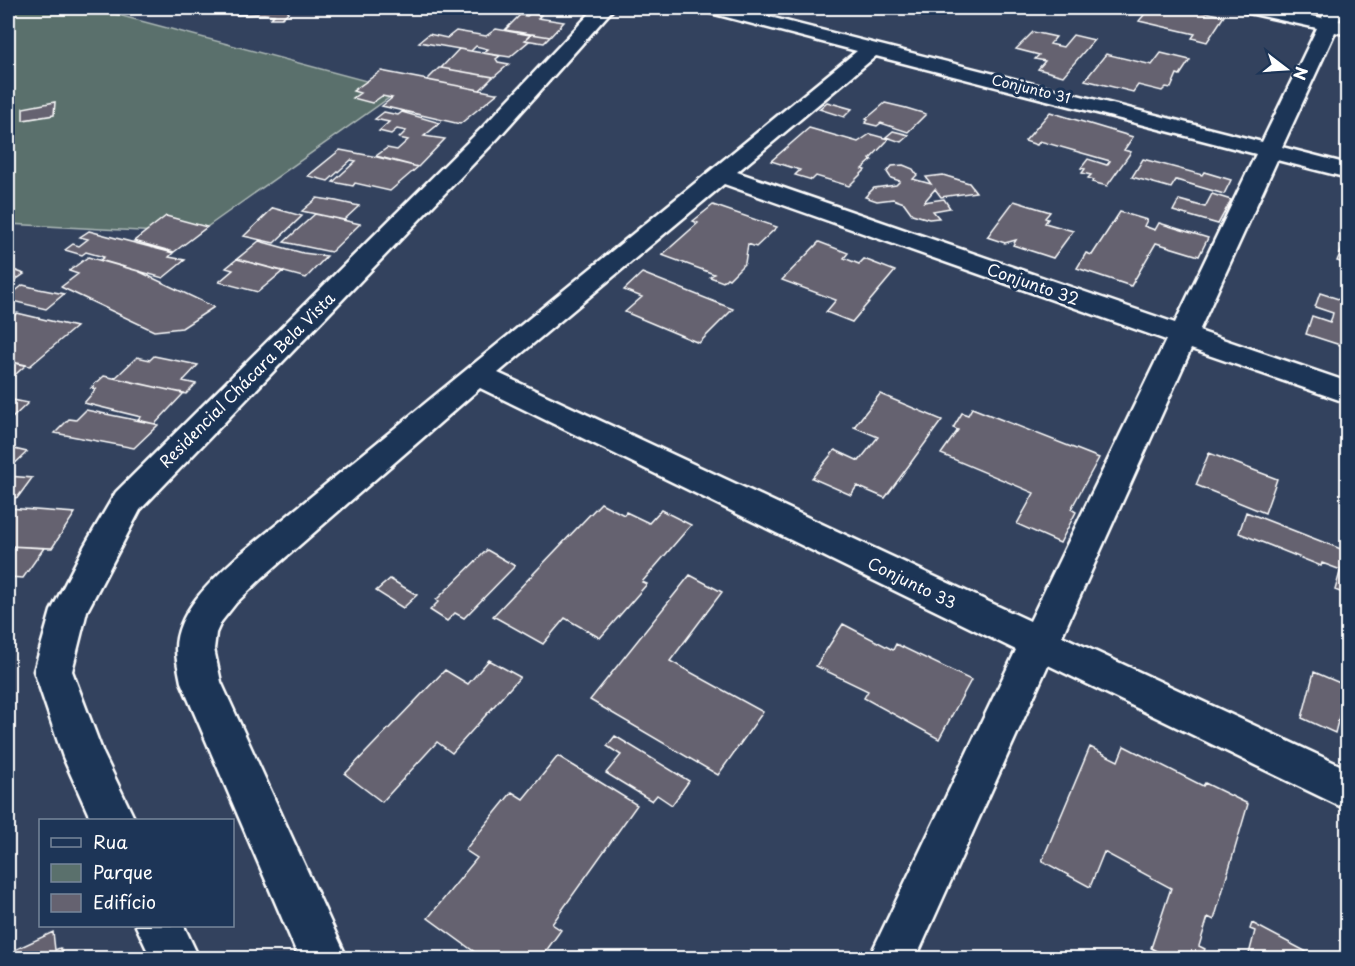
<svg xmlns="http://www.w3.org/2000/svg" width="1355" height="966" font-family="'Playpen Sans',sans-serif">
	<style>
		.green { fill: #5a706c; stroke: #acb8b6; stroke-width: 1.5 }
		.building { fill: #656270; stroke: #fff; stroke-width: 1.5 }
		.lines { fill: none; stroke-linecap: round; stroke-linejoin: round }
		.street-casing { stroke: #fff; stroke-width: 5 }
		.street { fill: #1d3557; fill-rule: evenodd }
		.labels { text-anchor: middle; stroke-width: 6; stroke-linejoin: round; paint-order: stroke }
		.far-street-label { font-size: 14px; fill: #fff; stroke: #1d3557 }
		.street-label { font-size: 16px; fill: #fff; stroke: #1d3557 }
	</style>
	<rect width="100%" height="100%" fill="#33425e"/>
	<filter id="ink" filterUnits="userSpaceOnUse"><feTurbulence type="fractalNoise" baseFrequency=".0167" numOctaves="2"/><feDisplacementMap in="SourceGraphic" scale="12" xChannelSelector="R" yChannelSelector="G"/><feConvolveMatrix kernelMatrix="1 2 1 2 8 2 1 2 1" color-interpolation-filters="sRGB"/></filter>
	<g filter="url(#ink)">
		<path class="green" d="M8,8h84l308,82 -203,144 -189,-10z"/>
		<path class="building" d="M235,8h58l-11,10h-11l3,-3 -10,-1 -28,1 1,-2 -7,-1z
			M896,8h40l-6,5 -5,-1 -5,4 -26,-7z
			M1156,8h37l-1,2 32,6 -17,26 -15,-4 3,-4 -56,-13 9,-11 5,1z
			M530,14l11,1 -3,3 26,4 -14,15 -45,-7 15,-15 7,1z
			M496,29l34,6 -5,5 4,1 -19,16 -27,-4 5,-4 -12,-3 -5,5 -52,-9 10,-8 18,4 9,-7 30,5z
			M1033,32l23,5 -6,7 13,3 10,-12 21,5 -31,36 -25,-7 7,-8 -10,-2 4,-4 -23,-6z
			M532,34l18,3 -6,6 -19,-3z
			M459,49l41,7 -4,3 2,3 11,2 -15,13 -53,-9z
			M1161,53l29,7 -10,15 -3,-1 -6,14 -5,-1 -4,4 -24,-6 -5,7 -48,-12 21,-26 46,11z
			M439,68h2l52,9 -13,13 -53,-10z
			M381,71l114,22h3l-38,31 -78,-18 10,-8 -10,-2 -10,7 -19,-5 7,-5 -7,-2z
			M55,102l-1,13 -31,5v-12z
			M827,102l25,7 -8,8 -25,-8z
			M885,103l21,5 20,6 -18,18 -27,-9 -4,3 -12,-3 3,-3 -2,-1z
			M384,112l14,3 4,-3 38,11 -16,13 21,3 -27,28 -42,-11 11,-8 10,2 11,-10 -9,-2 7,-7 -9,-2 -6,5 -12,-3 10,-9 -14,-3z
			M1050,112l83,25 -9,13 7,2 -24,34 -15,-4 2,-2 -6,-2 3,-3 -9,-2 3,-4 -4,-1 7,-9 19,6 3,-4 -70,-20 -3,4 -12,-4z
			M809,128l49,14 12,-8 18,5 -1,2 -17,18 2,1 -10,9 3,1 -16,16 -33,-10 -4,4 -17,-5 5,-5 -29,-9z
			M893,131l16,4 -8,7 -15,-5z
			M340,150l37,7 41,10 -28,24 -35,-8 -2,3 -20,-4 23,-21 -5,-1 -23,21 -20,-5z
			M1143,159l59,16 2,-3 27,8 -7,14 -48,-14 -5,8 -39,-11z
			M903,165l10,4 4,6 -4,4 18,5 -5,-7 17,-2 26,8 7,9 -35,5 -6,-8 -11,13 20,-3 6,9 -17,3 6,7 -10,1 -17,-5 -8,-11 -11,-4 -16,2 -12,-4 9,-9 22,-3 4,-4 -9,-3 -4,-6 5,-6z
			M1212,194l19,6 -13,24 -45,-13 6,-11 26,7z
			M317,198l19,3 23,5 -15,14 -42,-9z
			M1014,201l36,11 -5,6 3,1 -3,4 28,8 -20,27 -40,-13 3,-5 -11,3 -18,-6z
			M713,205l64,22 -21,20 -8,-3 -3,19 -16,16 -2,-1 -4,4 -13,-5 4,-3 -52,-19 36,-32 -5,-2z
			M273,208l29,8 -28,27 -30,-7z
			M1120,212l27,8 -3,6 11,4 4,-7 49,15 -9,18 -43,-13 -25,43 -54,-18 9,-15 6,2z
			M315,214l23,5 22,5 -29,28 -47,-10z
			M166,216l41,11 -33,25 -40,-11z
			M89,231l84,22 -4,4 16,3 -22,18 -63,-18 4,-3 -18,-5 -4,3 -17,-5 8,-6 6,2 9,-7 -8,-2z
			M259,241l44,12 24,3 -21,22 -69,-19z
			M819,242l29,11 -4,5 15,6 5,-5 31,12 -43,51 -26,-10 10,-12 -54,-20z
			M1343,247l5,1v16l-11,-3z
			M88,257l50,14 76,36 -32,21 -28,3 -93,-44 17,-13 -9,-3z
			M237,259l46,12 -25,21 -39,-10 14,-12 -7,-2z
			M8,268l14,5 2,1 -16,11z
			M642,273l91,36 -34,34 -74,-31 17,-15 -18,-7z
			M23,285l16,4 25,5 -18,15 -38,-9v-3z
			M1320,293l28,9v36l-6,-2 -2,9 -34,-11 6,-18 18,6 2,-5 1,-4 -18,-6z
			M17,313l59,14 -46,39 -11,-2 -11,-3v-40z
			M154,356l44,9 -15,16 13,3 -10,10 -71,-16 22,-21 13,3z
			M8,361l18,4 -18,16z
			M104,376l69,15 11,2 -29,31 -17,-4 3,-3 -57,-14 12,-14 -5,-1z
			M880,394l62,26 -57,78 -28,-12 -6,9 -39,-17 23,-28 24,11 19,-24 -24,-10z
			M8,399l20,4 -20,19z
			M972,408l127,50 -28,51 5,3 -16,31 -43,-19 17,-31 -93,-39 17,-24 -5,-2 9,-15 6,2z
			M86,410l69,14 3,1 -24,23 -79,-15 14,-14 7,1z
			M8,445l4,1 -2,2 17,4 -19,18z
			M1209,453l68,26 -12,34 -69,-28z
			M8,476l24,2 -14,19 -10,3z
			M601,503l23,12 2,-3 23,11 12,-13 30,15 -49,57 5,2 -47,54 -35,-20 -22,26 -50,-28z
			M8,508l67,5 -23,35 -44,-2z
			M1246,512l100,39 -5,19 -19,-7 -1,3 -82,-33z
			M8,546l36,2 -21,30 -15,-1z
			M487,550l28,16 -51,52 -9,-5 -8,8 -17,-11 8,-8 -2,-2z
			M1346,551l2,1v43l-13,-5z
			M690,575l32,17 -52,69 93,51 -45,63 -128,-75z
			M390,579l27,16 -14,13 -27,-17z
			M843,624l50,26 3,-6 75,36 -32,59 -75,-41 4,-7 -52,-25z
			M489,660l31,17 -68,76 -15,-11 -55,60 -37,-28 100,-104 23,14z
			M1314,672l33,14 -12,47 -33,-15z
			M615,736l74,45 -17,24 -15,-10 -5,6 -46,-28 15,-18 -14,-9z
			M1124,746l79,40 2,-3 43,21 -34,116 -6,-3 -9,29 6,3 -3,9h-33l-18,-10 20,-60 -67,-36 -14,35 -48,-26 48,-114 28,14z
			M558,756l79,49 -85,119 9,6 -20,28h-58l-55,-40 49,-60 -12,-8 47,-58 11,7z
			M1252,923l66,35h-70l7,-27 -5,-2z
			M53,932l2,18 5,-2 7,10h-59v-5z"/>
		<g class="lines">
			<g class="street-casing">
				<path id="street" d="M595,8h19l-116,130 -358,372 -53,101 -15,60 31,82 32,67h-44l-28,-63 -29,-86 17,-60 34,-66 31,-53 366,-364z
					M705,8h29l528,134 55,-114 -73,-16 -2,-4h33l47,10 5,-10h18l-6,13 9,2v12l-13,-3 -53,115 66,17v14l-71,-18 -78,171 149,51v21l-157,-54 -129,287 286,133v41l-300,-145 -132,293h-47l147,-308 -536,-262 -217,189 -27,26 -15,19 -5,11 -2,16 7,33 126,276h-48l-118,-276c-2,-11 -5,-22 -5,-33 0,-37 36,-69 61,-92l620,-506 -150,-39zM876,56l380,98 -81,169 -438,-151zM724,184l442,156 -136,281 -532,-248z
					M136,926h48l15,32h-48z"/>
			</g>
			<use href="#street" class="street"/>
		</g>
	</g>
	<g class="labels">
		<g class="far-street-label">
			<text transform="translate(1031 89) rotate(14)" y="5">Conjunto 31</text>
		</g>
		<g class="street-label">
			<text transform="translate(1033 284) rotate(19)" y="6">Conjunto 32</text>
			<text transform="translate(247 380) rotate(-45)" y="6">Residencial Chácara Bela Vista</text>
			<text transform="translate(912 583) rotate(26)" y="6">Conjunto 33</text>
		</g>
	</g>
	<rect width="1355" height="966" fill="none" stroke="#1d3557" stroke-width="30"/>
	<rect x="15" y="15" width="1325" height="936" fill="none" stroke="#fff" stroke-width="2" filter="url(#ink)"/>
	<rect x="39" y="819" width="195" height="108" fill="#1d3557" stroke="#77869a" stroke-width="1.5"/>
	<rect x="51" y="838" width="30" height="9" fill="#1d3557" stroke="#77869a" stroke-width="1.5"/>
	<text x="93" y="849" font-size="18" fill="#ffffff">Rua</text>
	<rect x="51" y="864" width="30" height="18" fill="#5a706c" stroke="#77869a" stroke-width="1.5"/>
	<text x="93" y="879" font-size="18" fill="#ffffff">Parque</text>
	<rect x="51" y="894" width="30" height="18" fill="#656270" stroke="#77869a" stroke-width="1.5"/>
	<text x="93" y="909" font-size="18" fill="#ffffff">Edifício</text>
	<g transform="translate(1286 69) rotate(107)" stroke="#1d3557" stroke-width="4.5" paint-order="stroke">
	<path d="M0-4.5L10 22L0 15L-10 22Z" fill="#ffffff"/>
	<text y="-9" font-size="16" font-weight="bold" text-anchor="middle" fill="#ffffff">N</text>
	</g>
</svg>
